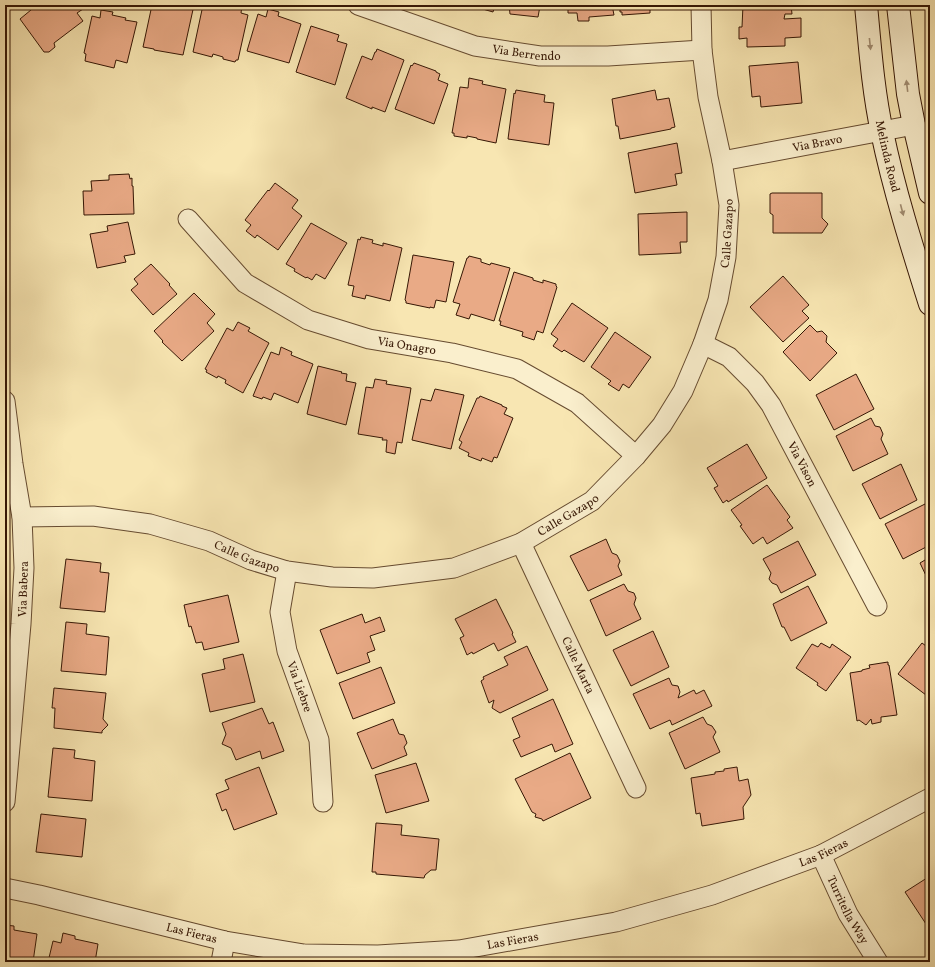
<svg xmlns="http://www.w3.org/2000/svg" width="935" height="967" font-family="Vollkorn,serif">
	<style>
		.building { fill: #e9aa86; stroke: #361705 }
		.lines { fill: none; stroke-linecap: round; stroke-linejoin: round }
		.street-casing { stroke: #664b30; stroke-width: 21 }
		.secondary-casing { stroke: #361705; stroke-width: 24 }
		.street { stroke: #faefcd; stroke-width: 19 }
		.secondary { stroke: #faefcd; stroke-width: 22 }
		.oneway { fill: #a28e73 }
		.labels { text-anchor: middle; stroke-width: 4; stroke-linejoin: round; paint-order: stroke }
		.street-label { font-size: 12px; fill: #361705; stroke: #faefcd }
	</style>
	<rect width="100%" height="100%" fill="#f8e6b2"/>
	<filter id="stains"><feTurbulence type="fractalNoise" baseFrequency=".005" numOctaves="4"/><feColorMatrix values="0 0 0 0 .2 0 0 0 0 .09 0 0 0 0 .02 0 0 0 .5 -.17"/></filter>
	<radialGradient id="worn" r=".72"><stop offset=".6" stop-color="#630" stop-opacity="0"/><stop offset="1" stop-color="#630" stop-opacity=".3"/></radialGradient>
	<path class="building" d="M37,5h43l3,4 -6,4 6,8 -29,22 1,4 -6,5h-5l-24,-33z
		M152,5h42l-11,50 -29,-5v-1l-11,-2z
		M203,5h39l-1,8 7,2 -10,45h-2l-1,2 -12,-3v-2l-10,-3 -1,3 -19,-5z
		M455,5h40l-2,7 -24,-7 -1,4z
		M509,5h42l-1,2 -10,-1 -2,11 -28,-3z
		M568,5h44l2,10 -25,2v4h-11l-1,-8h-9z
		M620,5h41l-11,1v7l-28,2v-3h-2z
		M743,5h48l1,9h-7l-1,5 17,-1v19l-16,1v8l-38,1v-9l-8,1v-12h3z
		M268,9l11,3 -1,4 23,8 -12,39 -42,-12 11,-37 8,3z
		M101,10l12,2 -1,3 14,3 -1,2 12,2 -10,41 -11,-3 -2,8 -29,-7 1,-7 -2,-1 8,-37 8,2z
		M311,26l28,9 -2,6 10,3 -12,41 -39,-13z
		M377,49l27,11 -19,52 -13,-5v2l-26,-11 16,-42 10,4 3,-8h1z
		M798,62l4,41 -41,4 -1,-11 -8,1 -3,-31z
		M414,63l22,8v1l4,2 -2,6 10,4 -14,40 -39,-15 16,-44 1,1z
		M469,78l14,3 -1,3 24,5 -10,54 -19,-4v-1l-10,-2v2l-13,-2v-3h-2l8,-46 8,1z
		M516,90l29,5 -1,7 10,1 -5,42 -41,-6 6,-46 1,1z
		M655,90l2,10 12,-2 6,29 -4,1v1l-51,10 -2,-13h-2l-4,-27z
		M677,143l5,30 -7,1 2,11 -42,8 -7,-40z
		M129,174l1,5 2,-1v8h1l1,28 -50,1 -1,-24h9l-1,-10 18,-1v-5z
		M275,183l23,17 -6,8 10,8 -24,34 -21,-15 -2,3 -9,-7 5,-6 -6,-5 23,-30 1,1z
		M772,193h50v25l6,6 -6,9h-49v-18l-3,-2v-19z
		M687,212v30h-7l1,11 -42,2 -1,-41z
		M128,222l7,32 -11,2 2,6 -29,6 -7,-34 18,-3 -1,-5z
		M311,223l36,20 -22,36 -9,-5 -4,6 -5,-3 -1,1 -12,-7 1,-2 -9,-5z
		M361,237l12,3 -1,3 11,3v-3l19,5 -12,53 -24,-6 -1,4 -13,-3 2,-10 -6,-1 10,-46 2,1z
		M413,255l41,7 -8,40 -10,-2 -2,8 -4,-1v1l-24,-5v-2l-1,-1z
		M469,256l12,3v3l9,3 1,-2 19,5 -16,53 -23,-7 -2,5 -13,-4 4,-11 -7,-2 14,-44h1z
		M151,264l19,20 -1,1 8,9 -24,21 -22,-25 7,-6 -4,-5z
		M514,272l19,6v2l10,3v-3l13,4v2l1,1 -14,46 -6,-2 -3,9 -12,-4 1,-4 -23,-7 1,-4h-2z
		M783,276l26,29 -7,6 7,7 -26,24 -33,-35z
		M194,293l21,21 -8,9 7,8 -32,30 -20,-19 1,-1 -9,-10z
		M572,303l36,25 -24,34 -20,-12 -2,2 -9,-6 5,-7 -7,-5z
		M238,322l12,6 -2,3 21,12 -26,50 -18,-10 1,-3 -8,-4 -1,2 -11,-6 1,-2 -2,-1 22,-41 6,3z
		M810,325l7,7 5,-1 5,5 -1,6 11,11 -27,28 -27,-29z
		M615,332l36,25 -22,31 -6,-4 -4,7 -11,-7 3,-3 -20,-14z
		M281,347l11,5 -1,3 22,9 -15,39 -24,-10 -3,7 -8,-3 -1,2 -9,-3 18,-44 8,3z
		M318,366l24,6 -1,1 6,1 -1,7 10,2 -10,42 -39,-11z
		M856,374l18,35 -40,21 -18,-35z
		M375,379l12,2 -1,3 25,4 -9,55 -5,-1 -2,12 -9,-2 1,-12h-5l1,-2 -25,-4 8,-47 7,1z
		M435,389l29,6 -13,54 -39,-9 9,-41 10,2z
		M480,396l22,9v1l5,2 -3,6 9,4 -16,40 -3,-1 -2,5 -10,-4 -1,3 -13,-5 1,-3 -10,-5 3,-6 -3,-2 18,-42h2z
		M871,418l4,8 5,1 3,7 -2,5 7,15 -35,17 -17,-35z
		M747,444l20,34 -39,24 -1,-2 -4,3 -9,-15 4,-2 -11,-18z
		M901,464l16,36 -37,19 -18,-35z
		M767,485l23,32 -3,3 6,8 -26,16 -4,-7 -10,7 -13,-18 2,-1 -11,-15z
		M925,504l5,9v32l-27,14 -18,-35z
		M606,539l6,14 5,2 3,6 -2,5 4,9 -34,16 -18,-35z
		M798,541l18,34 -35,18 -4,-8 -5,-2 -3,-4 2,-6 -8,-14z
		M930,557v27l-10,-21z
		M66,559l35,4 -1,9 9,1 -4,39 -45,-4z
		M624,584l4,7 6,2 2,5 -2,6 7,15 -35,17 -16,-36z
		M808,586l19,37 -36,18 -7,-14h-2l-9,-23z
		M228,595l11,47 -35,8 -2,-8 -6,1 -5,-17 -2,1 -5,-22z
		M496,599l17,34 -1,1 4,8 -18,9 -4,-8 -21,11 -1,-2 -5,3 -7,-17 4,-2 -9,-17z
		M362,614l3,9 15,-6 5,14 -15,5 5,14 -8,3 3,9 -33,12 -17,-44z
		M66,622l21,2 -1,10 23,3 -3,38 -45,-4z
		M653,631l16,36 -38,19 -18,-36z
		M821,643l9,5 2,-4 19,13 -25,34 -9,-6 1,-2 -22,-15 16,-24 6,3z
		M922,643l8,6v49l-32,-24z
		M527,646l21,44 -48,23 -8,-5 2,-8 -5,3 -8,-22 3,-2 -1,-2 25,-12 -4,-8z
		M243,654l12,48 -45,10 -8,-38 23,-5 -2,-10z
		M888,662v3h1l8,50 -16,2v5l-9,2 -1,-5 -5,6 -7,-5 -2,1 -7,-48 12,-2v-1l8,-2 -1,-3z
		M381,667l14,36 -42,16 -14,-36z
		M669,678l3,7 6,1 2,6 -2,6 16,-8 2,4 8,-4 8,16 -40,19 -2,-5 -20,9 -17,-35z
		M54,688l52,5 -3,26 5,6 -6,6v2l-48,-5 1,-20h-3z
		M553,699l20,45 -18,8 -3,-8 -31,13 -8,-17 7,-3 -8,-19z
		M262,708l7,16 4,-2 11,29 -22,8 -2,-8 -24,9 -5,-12 -9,-4 4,-10 -4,-11z
		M703,717l4,7 5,2 4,6 -3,5 7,15 -35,17 -16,-36z
		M393,719l6,15 5,1 3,8 -3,4 3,8 -35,14 -15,-36z
		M53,748l22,2 -1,8 21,3 -3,40 -44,-4z
		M570,753l21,45 -48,23 -1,-2 -7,-2 1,-3 -4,-2 -17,-33z
		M416,763l13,38 -43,12 -11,-38z
		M259,767l18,47 -43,16 -8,-21 -4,2 -6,-17 13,-5 -4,-9z
		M737,767l2,14 9,-2 3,16 -8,12 1,12 -42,7 -2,-13 -4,1 -5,-36 24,-4v-2l9,-1v-2z
		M41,814l45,5 -4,38 -46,-5z
		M376,823l26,2 -1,10 38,4 -3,31h-5l-6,5 -1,3 -48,-4v-2h-4z
		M930,876v45l-4,3 -21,-32z
		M5,925l9,1v4l23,4 -4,28h-28z
		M63,933l12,3v3l23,5 -3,18h-47l5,-21 8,2z"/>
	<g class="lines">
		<g class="street-casing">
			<g id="street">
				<path id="s1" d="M358,5l117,41 65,10h68l94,-6"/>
				<path id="s2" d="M722,161l192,-36"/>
				<path id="s3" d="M188,219l57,64 63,37 61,19 83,14 65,16 60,34 59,53"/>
				<path id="s4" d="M703,344l26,13 26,26 16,22 106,201"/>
				<path d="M5,401l8,63 9,53 2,51 -3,56 -16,178"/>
				<path id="s5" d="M22,517l71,-1 57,8 59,17 42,19 36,11 45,6 41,1 81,-10 67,-25 71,-42 44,-45 26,-31 21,-34 20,-47 15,-44 8,-43 3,-52 -7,-44 -14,-64 -6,-47 -1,-45"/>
				<path id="s6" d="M521,543l115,245"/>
				<path id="s7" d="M287,571l-7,41 7,39 32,89 4,62"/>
				<path id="s8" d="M821,855l27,59 30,48"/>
				<path id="s9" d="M5,888l34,7 186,46 79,13 74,1 81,-5 157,-28 96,-27 109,-40 109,-57"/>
				<path d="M221,962l4,-21"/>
			</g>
		</g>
		<g class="secondary-casing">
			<g id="secondary">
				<path id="s10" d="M866,5c4,42 7,85 16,127 12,58 30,115 48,172"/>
				<path d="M898,5l10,89 6,31 16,68"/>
			</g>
		</g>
		<use href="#street" class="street"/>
		<use href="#secondary" class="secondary"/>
	</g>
	<defs><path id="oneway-solid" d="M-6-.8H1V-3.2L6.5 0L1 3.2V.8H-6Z"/></defs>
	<g class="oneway">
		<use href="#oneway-solid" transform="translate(870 44) rotate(84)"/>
		<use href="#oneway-solid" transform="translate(907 86) rotate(-97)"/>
		<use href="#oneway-solid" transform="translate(902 210) rotate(75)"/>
	</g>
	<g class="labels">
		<g class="street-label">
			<text dy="4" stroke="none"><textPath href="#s1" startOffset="176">Via Berrendo</textPath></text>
			<text dy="4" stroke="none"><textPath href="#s2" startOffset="97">Via Bravo</textPath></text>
			<text dy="4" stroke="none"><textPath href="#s10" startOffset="153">Melinda Road</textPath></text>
			<text dy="4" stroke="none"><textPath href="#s5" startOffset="904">Calle Gazapo</textPath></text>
			<text dy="4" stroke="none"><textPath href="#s3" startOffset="261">Via Onagro</textPath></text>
			<text dy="4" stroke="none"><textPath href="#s4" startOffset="160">Via Vison</textPath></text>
			<text dy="4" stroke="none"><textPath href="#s5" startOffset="568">Calle Gazapo</textPath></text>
			<text dy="4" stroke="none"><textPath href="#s5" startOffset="231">Calle Gazapo</textPath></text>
			<text transform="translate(23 589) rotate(-88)" y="4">Via Babera</text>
			<text dy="4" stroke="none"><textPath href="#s6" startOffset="135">Calle Marta</textPath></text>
			<text dy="4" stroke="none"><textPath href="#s7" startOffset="119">Via Liebre</textPath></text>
			<text dy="4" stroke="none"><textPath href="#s9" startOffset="840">Las Fieras</textPath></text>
			<text dy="4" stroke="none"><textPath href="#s8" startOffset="61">Turritella Way</textPath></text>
			<text dy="4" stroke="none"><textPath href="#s9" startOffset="192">Las Fieras</textPath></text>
			<text dy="4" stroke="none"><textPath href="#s9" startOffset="516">Las Fieras</textPath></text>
		</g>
	</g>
	<rect width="935" height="967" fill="none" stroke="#f8e6b2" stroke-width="20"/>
	<rect x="6" y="6" width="923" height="955" fill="none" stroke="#361705" stroke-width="2"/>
	<rect x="10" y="10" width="915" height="947" fill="none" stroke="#361705"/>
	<rect width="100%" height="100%" filter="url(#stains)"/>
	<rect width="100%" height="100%" fill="url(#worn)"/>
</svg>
